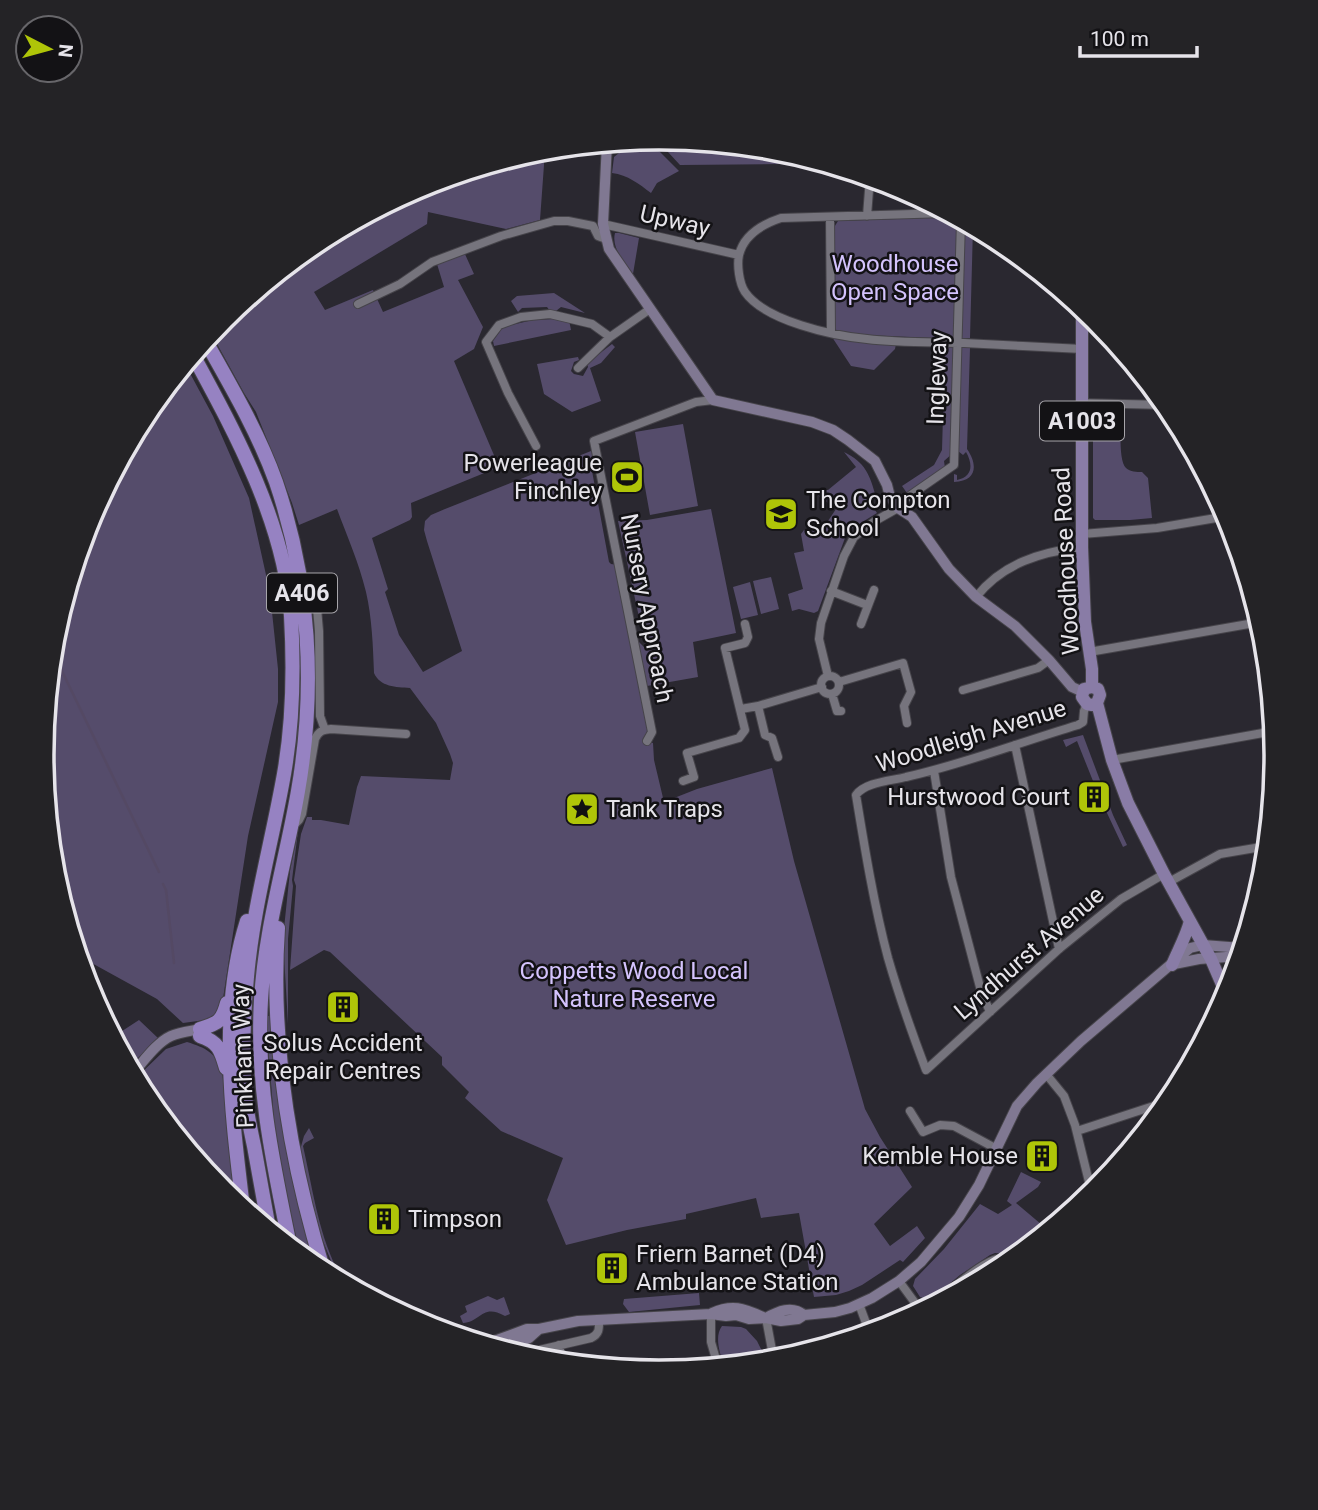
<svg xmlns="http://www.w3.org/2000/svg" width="1318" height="1510" font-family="Roboto,sans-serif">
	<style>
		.green { fill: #554c6b }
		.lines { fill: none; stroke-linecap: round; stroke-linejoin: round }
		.stream { stroke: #544964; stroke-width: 2.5 }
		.street-casing { stroke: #46444a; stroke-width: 10 }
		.secondary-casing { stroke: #46444a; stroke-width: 12 }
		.primary-casing { stroke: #46444a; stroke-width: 14 }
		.highway-casing { stroke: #46444a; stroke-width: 16 }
		.street { stroke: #76747d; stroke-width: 8 }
		.secondary { stroke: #807892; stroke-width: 10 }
		.primary { stroke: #897ca6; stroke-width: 12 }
		.highway { stroke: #9682c2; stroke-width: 14 }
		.labels { text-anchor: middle; stroke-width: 5; stroke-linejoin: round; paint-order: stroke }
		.shield { fill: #131215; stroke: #a7a5aa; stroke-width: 2 }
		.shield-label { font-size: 23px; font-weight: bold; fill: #e6e4ea }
		.street-label { font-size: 24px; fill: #e6e4ea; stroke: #131215 }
		.park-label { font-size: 24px; fill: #d4c3fd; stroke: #131215 }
		.poi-label { font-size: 24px; fill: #e6e4ea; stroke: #131215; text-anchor: start }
		.rim { fill: none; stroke: #e6e4ea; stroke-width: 3.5 }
	</style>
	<rect width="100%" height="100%" fill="#2a2830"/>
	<path class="green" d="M655,138l125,12 3,1 -2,13 -101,1z
		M649,139l2,4 28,28 -22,12 -6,10c-12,-9 -23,-18 -39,-20l2,-16 5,-4 -8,-3 1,-7z
		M543,149l1,16 -4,55 -34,9 -78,-17 -1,12 -113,68 11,18 48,-20 10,22 61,-25 -7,-23 27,-12 10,22 -16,6 25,47 -9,22 -20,12 45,106 -88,36 1,14 -2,3 -38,18 16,51 -3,3 14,43 24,37 39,-21 -35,-110 -3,-11 1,-9 6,-6 14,-6 146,-58 3,2 3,17 -5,1 17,91 2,2 7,1 32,177 3,1 1,17 10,42 33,-13 75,-21 22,93 71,248 15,28 32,50 -38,37 16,22 27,-20 8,12 -22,24 -3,-2 -38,25 -13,6 -13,4 -22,2 -15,-84 -38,5 -5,-20 -70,16v5l-59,11 -61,15 -19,-45 16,-42 -62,-27 -36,-33 4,-6 -27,-27v-8l-112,-105 -6,-2 -34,20 6,-84 -2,-6 7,-46 6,-17h5v3h9l28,5 8,-38 4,-11 89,4 3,-17 -3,-9 -14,-31 -26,-35c-14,-1 -30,-1 -36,-15 -1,-27 -2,-55 -8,-81 -7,-29 -19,-56 -29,-83l-38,16 -7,-22 -36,-91 -12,-19 -33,-60 12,-15 94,-76 106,-57z
		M954,217l3,1 -2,121 -91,-4 -27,-4 -4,-6v-96l5,-8z
		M964,222l9,5 -3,111h-8z
		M615,233h4l20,5 -6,36c-8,-11 -22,-26 -18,-41z
		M554,293l31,20 -24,-6 -5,4h-6l-3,-4 -25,1 -4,4 -7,-11 6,-5z
		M554,319l15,1 2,10 -77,16 -1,-5 10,-14 30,-7z
		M832,337l64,7 -1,5 -21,21 -23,-4z
		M612,344l3,3 -14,16 -11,5 11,33 -29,11 -28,-18 -7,-30 41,-7 1,3 -5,2 -3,9 3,3 9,2 5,-9 -1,-4z
		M945,346h10l-2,107 -9,8 1,7 -38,25 -5,-7 32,-21 8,-15z
		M960,348h10l-3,101c11,16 10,32 -13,33v-8l3,1v5c16,-3 16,-16 9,-28l-3,3 -5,-4z
		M185,364l28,52 36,82 21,95 8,76v33l-30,134 -28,182 -37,5 -26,-24 -69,-38 -9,-2 -25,-84 -12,-120 12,-121 35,-115 57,-107z
		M1093,412h28c0,11 -3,49 5,56 4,4 11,4 16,4l6,6 4,40 -22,2h-35l-2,-2z
		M683,424l15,82 -48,9 -15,-83z
		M844,452c21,10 26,23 32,45l-7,4 8,12 -26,16 -6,9 -27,73 -4,2 -15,-4 -7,2 -4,-17 15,-5 -9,-36 10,-2 -3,-17 3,-4 13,-3 5,3 14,-21 -24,-18 1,-1h15l28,-23z
		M711,509l25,124 -43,9 5,35 -51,9 -10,-46 9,9 -28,-128 29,-1z
		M771,577l8,32 -18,5 -8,-33z
		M750,582l8,33 -17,4 -8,-32z
		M1083,735l30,80 14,30 -4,2 -24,-51 -22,-55 -11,6 -3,-7z
		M298,831l-6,49 1,6 -5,53v85l-5,-86 7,-67z
		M268,1016h4l45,253 -17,-15 -16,-70 -9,-51 -7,-88z
		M139,1020l20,19 -30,27 -9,-17 4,-3 -8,-11z
		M187,1042c19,6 28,10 35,29l15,132 -15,-12 -76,-94 -10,-19 30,-29z
		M309,1128l5,10 -9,5 -2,3c9,39 15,85 33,121l-2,1 -14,-34 -20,-84 4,-14z
		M1021,1172l20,10 -3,5 -22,16 32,27 -35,28 -6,-4 -12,-1 -5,2 -30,20 -30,25 -10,-3 -7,-11 2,-7 29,-30 36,-45 18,10 14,-9 -5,-4z
		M699,1293l1,12 -71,7 -6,-8 1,-5z
		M488,1296l9,4 7,-3 6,17 -5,2c-23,-13 -24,6 -42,7l-3,-7 7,-4 -2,-6z
		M722,1326l19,1 5,2 11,12 10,20 -2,1 -1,-3 -21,1v4l-19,2c-4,-13 -10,-29 -2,-40z"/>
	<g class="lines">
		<path class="stream" d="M60,667l99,205
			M163,884l3,6 8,73"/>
		<g class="street-casing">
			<path id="street" d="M947,213l-166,5c-18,6 -37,16 -42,37 -2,10 0,28 6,37 20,29 89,44 122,47 32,4 65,3 97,4 39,2 79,4 118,6
				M867,216l3,-39
				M830,217l1,116
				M603,224l136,31
				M358,304l42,-20 32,-22 69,-26 53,-15h14l25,5 5,10 8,3
				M578,368l32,-31 40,-28
				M1081,403l85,2
				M536,446l-28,-53 -22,-51 13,-17 22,-8 29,-3 42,10 18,13
				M1082,534l75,-6 71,-12
				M300,578l8,4 8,15 3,34 1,85 5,14
				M831,591l36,14
				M976,597c27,-34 65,-45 106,-50
				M861,624l13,-34
				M1089,652l171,-30
				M821 685a9 9 0 1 1 18 0a9 9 0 1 1-18 0Z
				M828,676l-9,-37 2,-16 23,-67 10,-19 21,-16 23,-13 7,-9 49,-34 7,-245
				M839,682l64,-19 8,29 -7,14 3,17
				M963,690l75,-22 11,-8
				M832,694l5,17h4
				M1087,704l-3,7 -1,11 -5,3c-57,17 -114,39 -172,52 -15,4 -41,5 -50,18 9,55 18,110 32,163 11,38 24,75 38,112l133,-121 62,-50 43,-25
				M758,706l7,29 7,3 6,19
				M741,709l17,-3 64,-19
				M647,741l5,-9 -58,-291 102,-39 17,-2
				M1015,745l44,204
				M1112,760l162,-29
				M934,771l17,106 30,114 9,21
				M683,781l11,-4 -7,-24 52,-15 6,-8 -20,-82 20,-5 3,-6 -3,-13
				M294,825l5,-5 3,-6 13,-75c4,-8 7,-9 16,-10l75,5
				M1169,882l51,-28 47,-8
				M1046,1074l18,22 11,29 17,69
				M910,1111l13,21 17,-7 14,1 43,23
				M1077,1131l92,-30
				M899,1281l22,30
				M859,1304l7,19 1,11
				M935,1304c12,-11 48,-43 63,-45 5,0 6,1 11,3
				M711,1314v28l7,24
				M766,1318l8,43
				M522,1342c3,7 5,8 13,9l56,-13c9,-4 8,-10 8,-19
				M559,1345l4,17
				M628,1365l2,4"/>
		</g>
		<g class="secondary-casing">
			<path id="secondary" d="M607,143l-4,81 6,25 104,151 99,22 21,8 15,10 27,21 12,24 3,12 8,11 14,9 37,52 27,28 39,29 34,34 23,27 11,5
				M1174,964l25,-5 41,-3
				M133,1073c11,-12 23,-30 38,-37 9,-4 20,-5 29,-7
				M712,1313c20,-9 31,-5 51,4
				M766,1318c12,-7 26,-13 38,-3
				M486,1344l41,-15h12l39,-8 133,-7 15,2 10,-1 13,4 17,-1 15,3 17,-2 6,-4 31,-3 15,-4 22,-10 27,-17 22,-19 38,-45 20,-32 38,-79 20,-23 44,-42 109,-93 13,-3 39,3
				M502,1349l27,-11 10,-9"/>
		</g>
		<g class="primary-casing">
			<path id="primary" d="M1082,308v239l3,75 7,47v18
				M1092,687l6,2 2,6 -3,8 15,57 16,43 36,71 47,85 16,37
				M1092,687l-8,2 -2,8 5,7 5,1 5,-2
				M1172,965c6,-15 14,-28 18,-44
				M1226,992l8,-18"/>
		</g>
		<g class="highway-casing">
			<path id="highway" d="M205,340c26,46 53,92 71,142 34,100 40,206 22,309 -12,70 -33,137 -37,209 -5,86 12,163 29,246
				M193,355c43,79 92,169 98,261 3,52 2,107 -7,158 -12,68 -31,134 -37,203 -4,42 -5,86 -1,127 2,14 5,28 8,42 5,28 10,55 15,83
				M278,928c-8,117 12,233 46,344
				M200,1029c18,-6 22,-7 27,-26
				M200,1036c19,6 21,15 26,32
				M243,1208c-11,-92 -25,-197 4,-287"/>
		</g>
		<use href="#street" class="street"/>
		<use href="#secondary" class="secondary"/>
		<use href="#primary" class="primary"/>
		<use href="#highway" class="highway"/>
	</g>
	<defs>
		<g id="stadium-square" transform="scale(1.75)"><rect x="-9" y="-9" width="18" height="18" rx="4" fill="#afc508" stroke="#131215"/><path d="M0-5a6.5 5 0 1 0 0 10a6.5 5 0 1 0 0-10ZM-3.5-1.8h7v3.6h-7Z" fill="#111"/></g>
		<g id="school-square" transform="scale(1.75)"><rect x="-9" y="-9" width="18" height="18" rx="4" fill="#afc508" stroke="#131215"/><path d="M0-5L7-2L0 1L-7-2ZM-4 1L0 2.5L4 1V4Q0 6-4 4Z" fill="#111"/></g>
		<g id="building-square" transform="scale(1.75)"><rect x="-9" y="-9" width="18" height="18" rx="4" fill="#afc508" stroke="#131215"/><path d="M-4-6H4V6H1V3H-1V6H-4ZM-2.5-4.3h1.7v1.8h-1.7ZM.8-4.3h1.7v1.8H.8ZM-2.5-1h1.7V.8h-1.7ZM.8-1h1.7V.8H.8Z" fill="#111"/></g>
		<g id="sight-square" transform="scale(1.75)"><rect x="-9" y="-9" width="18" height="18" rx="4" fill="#afc508" stroke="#131215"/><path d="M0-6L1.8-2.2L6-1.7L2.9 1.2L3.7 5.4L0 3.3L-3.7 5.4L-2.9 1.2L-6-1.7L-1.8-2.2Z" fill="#111"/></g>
	</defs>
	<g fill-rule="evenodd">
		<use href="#stadium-square" x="627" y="477"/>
		<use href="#school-square" x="781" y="514"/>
		<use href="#building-square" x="1094" y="797"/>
		<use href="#sight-square" x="582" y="809"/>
		<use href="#building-square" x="343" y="1007"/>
		<use href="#building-square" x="1042" y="1156"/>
		<use href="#building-square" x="384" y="1219"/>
		<use href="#building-square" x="612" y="1268"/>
	</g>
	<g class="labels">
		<g class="shield">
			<rect x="1040" y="401.5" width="84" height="39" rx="5"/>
			<rect x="267" y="573.5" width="70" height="39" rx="5"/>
		</g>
		<g class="shield-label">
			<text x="1082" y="429">A1003</text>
			<text x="302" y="601">A406</text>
		</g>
		<g class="street-label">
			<text transform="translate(675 221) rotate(13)" y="8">Upway</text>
			<text transform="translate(937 378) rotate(-88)" y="8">Ingleway</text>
			<text transform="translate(1066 561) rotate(-93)" y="8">Woodhouse Road</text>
			<text transform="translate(647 608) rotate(79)" y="8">Nursery Approach</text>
			<text transform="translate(971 736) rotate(-17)" y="8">Woodleigh Avenue</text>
			<text transform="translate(1029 953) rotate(-41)" y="8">Lyndhurst Avenue</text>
			<text transform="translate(243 1056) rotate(-92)" y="8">Pinkham Way</text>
		</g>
		<g class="park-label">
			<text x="895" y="272">Woodhouse<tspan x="895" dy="28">Open Space</tspan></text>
			<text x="634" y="979">Coppetts Wood Local<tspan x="634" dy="28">Nature Reserve</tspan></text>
		</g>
		<g class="poi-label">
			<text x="602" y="471" text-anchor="end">Powerleague<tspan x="602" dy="28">Finchley</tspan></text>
			<text x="806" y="508">The Compton<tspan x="806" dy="28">School</tspan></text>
			<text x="1070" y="805" text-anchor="end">Hurstwood Court</text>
			<text x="606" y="817">Tank Traps</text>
			<text x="343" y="1051" text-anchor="middle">Solus Accident<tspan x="343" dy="28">Repair Centres</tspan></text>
			<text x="1018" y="1164" text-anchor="end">Kemble House</text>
			<text x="408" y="1227">Timpson</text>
			<text x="636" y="1262">Friern Barnet (D4)<tspan x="636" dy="28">Ambulance Station</tspan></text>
		</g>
	</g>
	<path d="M0 0H1318V1510H0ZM54 755a605 605 0 1 1 1210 0a605 605 0 1 1-1210 0Z" fill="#242326" fill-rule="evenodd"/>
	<path class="rim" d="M54 755a605 605 0 1 1 1210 0a605 605 0 1 1-1210 0Z"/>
	<g transform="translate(49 49) rotate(96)"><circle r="33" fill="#131215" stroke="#67666a" stroke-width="2"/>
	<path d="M0-5L12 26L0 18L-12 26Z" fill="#afc508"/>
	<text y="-10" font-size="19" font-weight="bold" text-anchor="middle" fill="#e6e4ea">N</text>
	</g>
	<path d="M1080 46v10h117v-10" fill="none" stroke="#e6e4ea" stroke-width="3.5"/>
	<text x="1090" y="46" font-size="21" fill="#e6e4ea" stroke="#131215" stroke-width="5" paint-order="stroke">100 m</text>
</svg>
